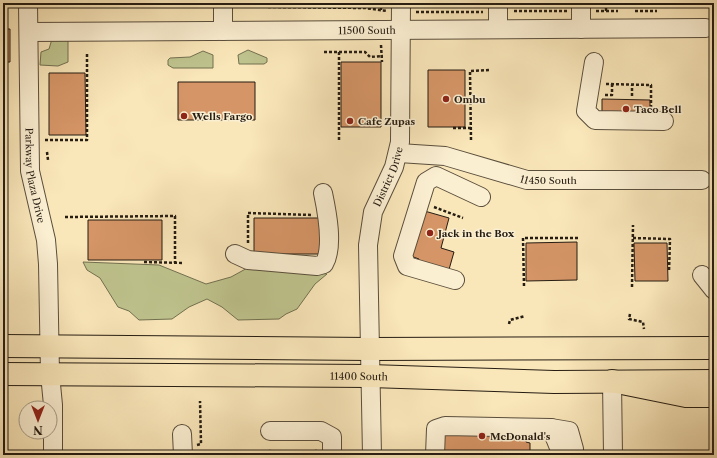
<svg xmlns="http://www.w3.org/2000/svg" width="717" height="458" font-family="'Libre Caslon Text',serif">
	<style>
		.green { fill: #bfc48e; stroke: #727050 }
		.building { fill: #d59566; stroke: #251c12 }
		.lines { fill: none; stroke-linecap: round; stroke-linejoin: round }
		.minor-casing { stroke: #5a4e3c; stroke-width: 20 }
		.major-casing { stroke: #251c12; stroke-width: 24 }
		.highway-casing { stroke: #251c12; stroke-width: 24 }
		.path { stroke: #251c12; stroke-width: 2.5; stroke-dasharray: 3 2; stroke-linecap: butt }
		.minor { stroke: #fbefd2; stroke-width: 18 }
		.major { stroke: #f9e6b9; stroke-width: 22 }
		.highway { stroke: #f9e6b9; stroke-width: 22 }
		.poi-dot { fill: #8f2418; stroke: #fbefd2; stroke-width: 1.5 }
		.labels { text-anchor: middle; stroke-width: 3; stroke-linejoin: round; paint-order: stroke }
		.street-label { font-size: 10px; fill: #251c12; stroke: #fbefd2 }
		.poi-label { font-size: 10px; font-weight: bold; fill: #251c12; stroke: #fbefd2; text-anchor: start }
	</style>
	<rect width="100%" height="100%" fill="#f9e6b9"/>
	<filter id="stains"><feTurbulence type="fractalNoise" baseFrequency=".005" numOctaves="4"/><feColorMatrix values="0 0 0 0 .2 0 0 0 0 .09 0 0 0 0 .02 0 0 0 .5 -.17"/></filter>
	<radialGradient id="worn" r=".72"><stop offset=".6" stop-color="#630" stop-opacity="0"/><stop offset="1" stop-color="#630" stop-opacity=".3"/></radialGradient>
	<path class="green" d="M52,39h16v23l-10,4 -18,-1 1,-13 8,-3z
		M248,50l19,8v4l-3,2h-25l-1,-9z
		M203,51l10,4v13h-40l-5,-3v-5l2,-2 20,-1z
		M83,262l76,3 47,19 25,-7 20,-11 76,8 -12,10 -18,25 -11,5 -7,5 -41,1 -16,-13 -15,-8 -18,8 -17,12 -33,1 -10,-9 -11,-4 -18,-29 -13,-8z"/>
	<path class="building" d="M3,29h7v33h-7z
		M341,62h40v65h-40z
		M428,70h37v57h-37z
		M49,73h36l1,62h-37z
		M178,82h77v38h-77z
		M602,99l48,1v19l-48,-1z
		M421,210l28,8 -8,30 13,4 -6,21 -30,-12 1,-2 -11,-4z
		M254,218h69v36h-69z
		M88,220h74v40h-74z
		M577,242v38l-51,1v-38z
		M634,243h33l1,38h-33z
		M438,429l88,1v12l4,1v12h-91z"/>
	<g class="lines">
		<g class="minor-casing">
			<g id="minor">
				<path id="s1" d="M28,3l2,168 16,69 2,24 2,110 3,31v50"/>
				<path d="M223,3v28"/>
				<path d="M498,3v26"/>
				<path d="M581,3v26"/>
				<path id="s2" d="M29,32l677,-4"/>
				<path d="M594,62l-8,49 9,9 69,1"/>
				<path id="s3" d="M399,153l46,3 82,24h175"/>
				<path d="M235,254l13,6 69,6 7,-2c10,-17 3,-52 -1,-71"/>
				<path d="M702,275l12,15"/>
				<path d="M455,280l-48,-14 -4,-10 23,-74 10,-6 45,21"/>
				<path d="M612,381l1,74"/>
				<path d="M551,428l18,3 5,18 -1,6"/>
				<path d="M270,431h51l11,6v18"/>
				<path d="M182,434l1,21"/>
				<path id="s4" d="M372,455l-4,-210 5,-33 21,-45 6,-25 1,-139"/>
				<path d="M435,455l1,-26 9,-3 106,2 11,27"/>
			</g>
		</g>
		<g class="major-casing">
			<g id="major">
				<path d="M3,346l366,3 345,-1"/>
				<path id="s5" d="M3,374l367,2 184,6 160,-1"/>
			</g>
		</g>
		<g class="highway-casing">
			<path id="highway" d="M612,381l74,15h28"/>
		</g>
		<path class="path" d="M319,3v4
			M381,3v7
			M606,3v8
			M268,7l97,1 22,3
			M514,11h53
			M596,11h22
			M635,11h22
			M416,12h67
			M381,45l1,17
			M324,52h41l5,5 13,-1
			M339,52v90
			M606,84l45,1v22
			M605,95h7v-11
			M632,96v-11
			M453,128h18
			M45,140h42v-86
			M471,140l-1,-69 19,-1
			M47,152l1,8
			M434,207l29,11
			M65,217l110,-1v47
			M633,238l37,1 -1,33
			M248,243v-30l65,2
			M144,262l40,1
			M524,286l-1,-48h56
			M632,287l1,-62
			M630,314l-1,5 14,3 1,7
			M509,324l1,-4 15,-4
			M197,445l4,-1 -1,-43
			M269,451l24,1
			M292,455l1,-3 24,-1"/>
		<use href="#minor" class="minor"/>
		<use href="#major" class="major"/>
		<use href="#highway" class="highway"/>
	</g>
	<g class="poi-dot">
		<circle cx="446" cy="99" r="4"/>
		<circle cx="626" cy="109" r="4"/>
		<circle cx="184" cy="116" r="4"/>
		<circle cx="350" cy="121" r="4"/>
		<circle cx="430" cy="233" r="4"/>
		<circle cx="482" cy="436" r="4"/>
	</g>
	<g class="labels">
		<g class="street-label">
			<text dy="4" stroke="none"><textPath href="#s2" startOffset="338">11500 South</textPath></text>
			<text dy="4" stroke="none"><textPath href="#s1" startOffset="173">Parkway Plaza Drive</textPath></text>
			<text dy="4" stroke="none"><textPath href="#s4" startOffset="282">District Drive</textPath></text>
			<text dy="4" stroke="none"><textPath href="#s3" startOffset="153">11450 South</textPath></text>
			<text dy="4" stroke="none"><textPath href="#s5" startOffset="356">11400 South</textPath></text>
		</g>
		<g class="poi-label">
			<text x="454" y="103">Ombu</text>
			<text x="634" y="113">Taco Bell</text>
			<text x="192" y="120">Wells Fargo</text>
			<text x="358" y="125">Cafe Zupas</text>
			<text x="438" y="237">Jack in the Box</text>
			<text x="490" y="440">McDonald's</text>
		</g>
	</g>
	<rect width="717" height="458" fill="none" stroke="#f9e6b9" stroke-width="16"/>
	<rect x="4" y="4" width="709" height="450" fill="none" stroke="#251c12" stroke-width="2"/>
	<rect x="8" y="8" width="701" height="442" fill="none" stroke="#251c12"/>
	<g transform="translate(38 420) rotate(180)"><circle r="19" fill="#fbefd2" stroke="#a59b85"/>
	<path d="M0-3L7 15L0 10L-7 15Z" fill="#8f2418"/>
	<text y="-6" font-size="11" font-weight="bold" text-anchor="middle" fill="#251c12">N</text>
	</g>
	<rect width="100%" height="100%" filter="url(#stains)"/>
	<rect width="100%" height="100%" fill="url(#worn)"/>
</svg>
